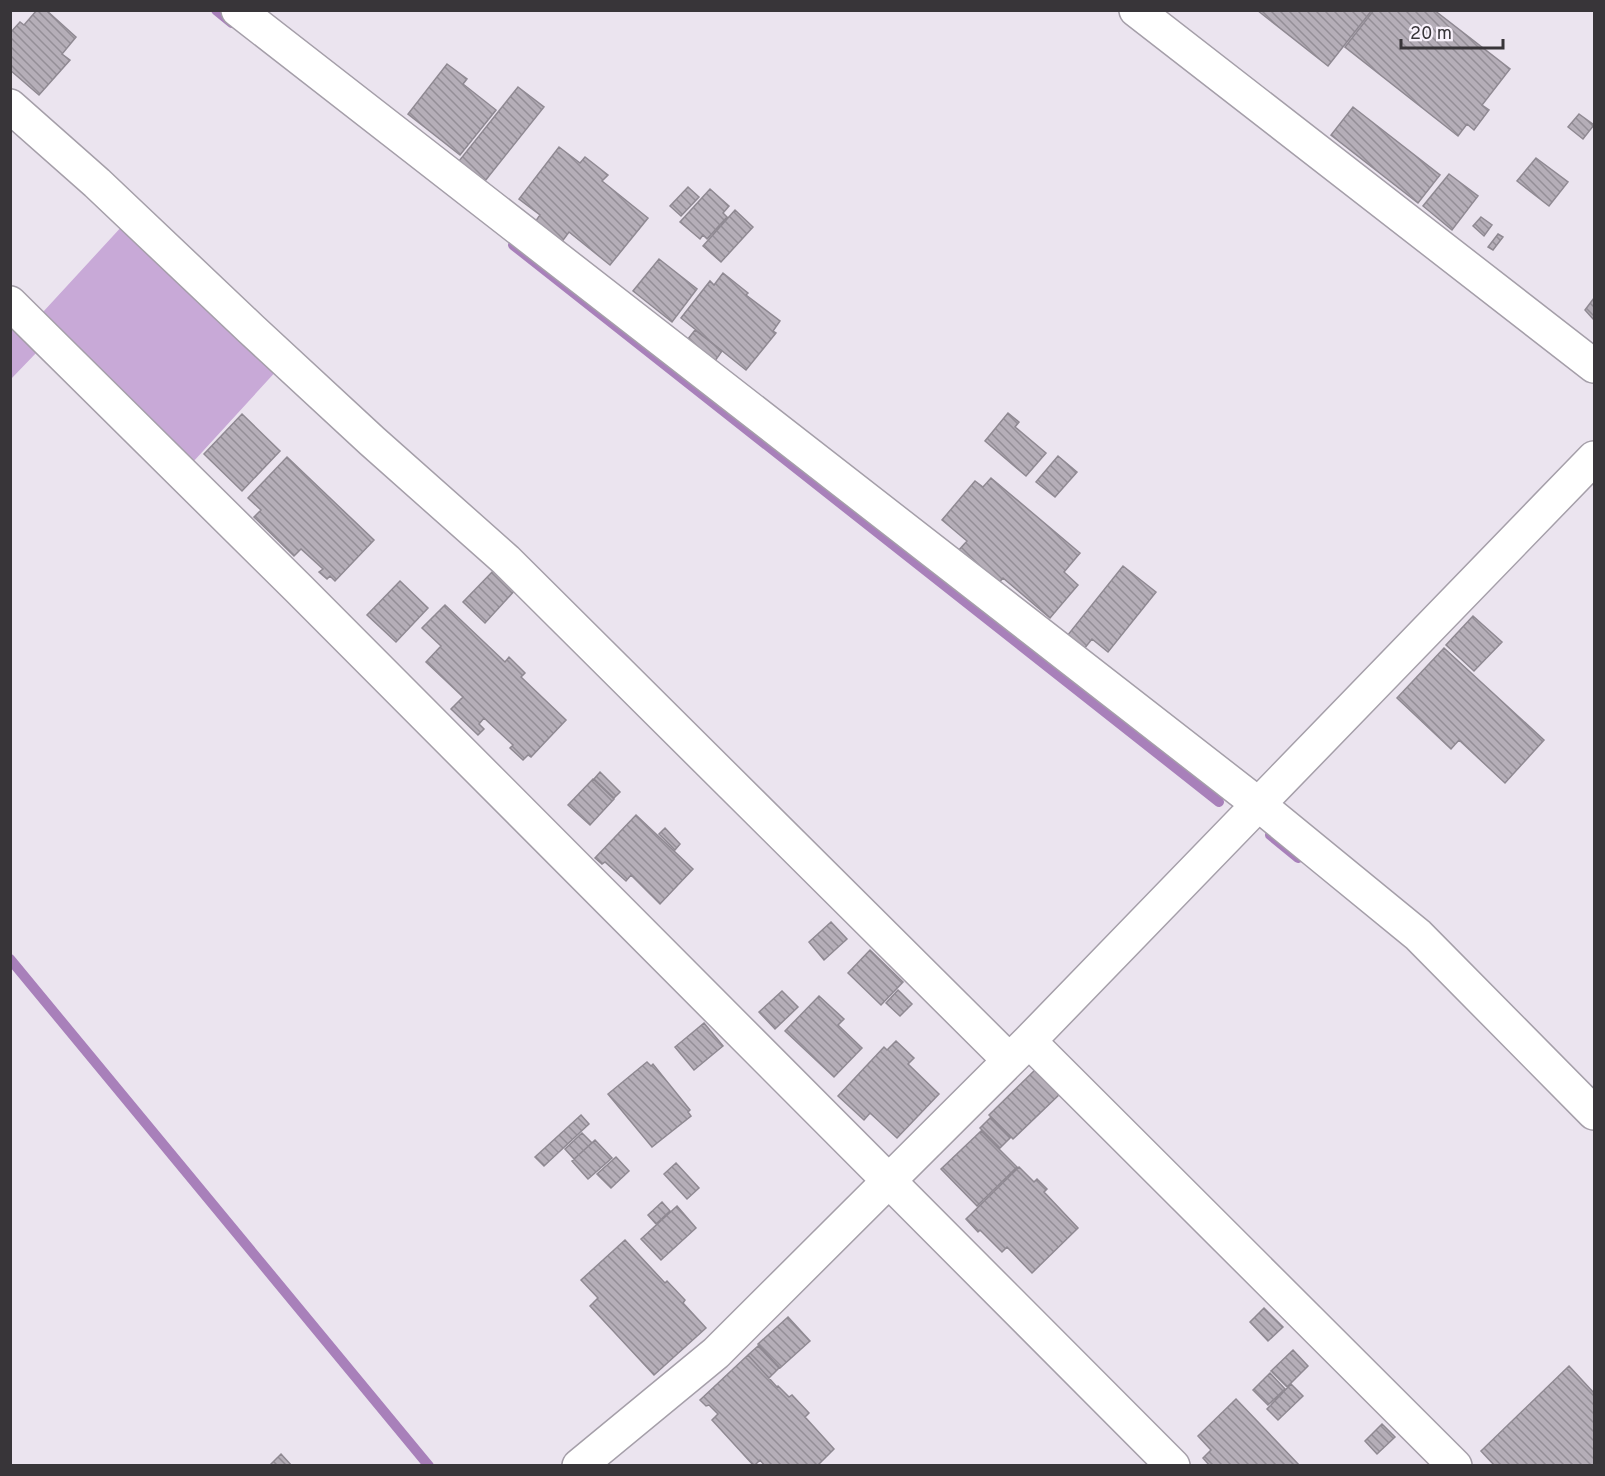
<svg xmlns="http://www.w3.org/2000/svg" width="1605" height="1476" font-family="Overpass,sans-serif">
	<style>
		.garden { fill: #c8a9d7 }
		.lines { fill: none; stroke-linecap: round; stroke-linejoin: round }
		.stream { stroke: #a880ba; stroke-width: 10 }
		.building { fill: url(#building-back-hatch); stroke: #8f8992; stroke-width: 1.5 }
		.minor-casing { stroke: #a59fa9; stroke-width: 36 }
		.minor { stroke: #fff; stroke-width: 33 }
	</style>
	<defs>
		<pattern id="building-back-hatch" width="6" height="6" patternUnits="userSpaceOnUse" patternTransform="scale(1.5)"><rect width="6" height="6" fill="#b5aeb8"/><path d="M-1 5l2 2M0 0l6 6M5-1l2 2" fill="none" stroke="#948e97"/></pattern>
	</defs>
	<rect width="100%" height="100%" fill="#ebe4ef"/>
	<path class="garden" d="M124,224l155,144 -86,94 -150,-150z
		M11,321l27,30 -27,28z"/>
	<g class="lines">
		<path class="stream" d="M216,10l16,13
			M513,245l706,557
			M1270,835l28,23
			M10,959l419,507"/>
	</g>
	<path class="building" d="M37,10h9l30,27 -14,17 8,6 -31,35 -29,-25v-37l10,-11 4,3z
		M1257,10h115l-44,56z
		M1374,10h60l76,59 -28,36 7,5 -15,20 -7,-6 -9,12 -113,-89z
		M447,64l20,15 -4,5 33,26 -36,45 -52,-41z
		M518,87l26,20 -59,74 -26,-20z
		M1353,107l87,68 -22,28 -87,-68z
		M1579,114l15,11 -11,14 -15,-12z
		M559,147l21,16 5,-6 23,18 -6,6 46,37 -38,47 -41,-33 -8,11 -26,-21 5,-7 -21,-16z
		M1536,158l32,24 -19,24 -32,-25z
		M1449,174l29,22 -26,34 -29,-24z
		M688,187l11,10 -18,19 -11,-10z
		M710,189l19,17 -6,7 4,4 -20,22 -4,-4 -3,4 -20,-17z
		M735,210l18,17 -32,35 -18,-16z
		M1481,217l11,8 -8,11 -11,-10z
		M1498,234l5,3 -10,13 -5,-3z
		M659,259l38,30 -25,33 -39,-31z
		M723,273l25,20 -2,2 34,26 -7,10 3,2 -30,37 -65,-52 29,-37 4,4z
		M1594,298v22l-9,-10z
		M695,330l27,21 -7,10 -27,-22z
		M1008,413l11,9 -4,5 31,26 -20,23 -41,-35z
		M242,414l38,37 -38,40 -38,-37z
		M1058,456l19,16 -22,25 -19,-15z
		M287,457l87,83 -39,41 -5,-5 -3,3 -8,-7 4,-3 -22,-20 -7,7 -40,-39 7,-7 -13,-12z
		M991,478l89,75 -16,19 14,13 -28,33 -47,-40 -8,9 -37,-36 9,-10 -25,-21 33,-39 8,6z
		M1123,566l33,26 -48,60 -16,-13 -8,10 -17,-13z
		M495,569l21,20 -31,34 -22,-21z
		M400,581l28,27 -32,34 -29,-27z
		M445,605l60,57 4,-5 16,16 -4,4 45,43 -35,37 -3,-2 -5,5 -13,-12 3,-3 -29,-27 -5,6 5,5 -6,6 -27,-26 12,-12 -37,-35 15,-16 -19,-18z
		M1473,616l29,26 -28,29 -28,-26z
		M1444,648l100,92 -39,43 -46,-43 -8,9 -54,-51z
		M600,772l20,20 -6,6 -20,-19z
		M593,779l21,20 -24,26 -22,-20z
		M636,815l57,54 -33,35 -29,-29 -5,6 -21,-19 -3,2 -7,-6z
		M665,828l15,16 -5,6 -16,-16z
		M831,922l16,17 -23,21 -15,-18z
		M870,950l33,32 -22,23 -33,-32z
		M898,990l14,14 -12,12 -14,-13z
		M782,991l16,16 -23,22 -16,-17z
		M819,996l25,23 -6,6 24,23 -28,29 -49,-46z
		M704,1023l19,23 -29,24 -19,-23z
		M896,1041l18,17 -6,6 31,30 -42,44 -27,-25 -6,7 -26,-24 46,-49 3,3z
		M647,1062l4,4 2,-2 37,46 -2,2 3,4 -39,31 -44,-53z
		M1038,1067l24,25 -49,47 -24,-24z
		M581,1115l8,9 -45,42 -9,-9z
		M990,1118l20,20 -10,10 -20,-20z
		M981,1131l36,36 -40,39 -36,-37z
		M582,1133l10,10 -18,16 -9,-10z
		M595,1140l17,18 -24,21 -16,-18z
		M616,1157l13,14 -18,17 -14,-14z
		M676,1163l23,25 -12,11 -23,-25z
		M1019,1167l15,15 3,-3 10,10 -3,3 34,36 -46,45 -25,-26 -5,5 -22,-22 -2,2 -12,-13z
		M662,1202l8,9 -14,13 -8,-9z
		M677,1206l19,22 -35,32 -20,-21z
		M625,1240l40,43 2,-2 18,19 -2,3 23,25 -52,47 -64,-69 8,-8 -17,-18z
		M1264,1308l19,19 -15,14 -18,-19z
		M788,1317l22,24 -30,27 -22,-24z
		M758,1346l21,22 -10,10 -21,-23z
		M1293,1350l15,16 -21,21 -16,-16z
		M748,1355l29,32 1,-1 11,11 3,-2 17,18 -4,4 29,32 -17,17h-52l-5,-6 -6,6 -42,-46 6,-6 -9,-9 -3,1 -6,-6z
		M1569,1366l25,27v73h-99l-14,-15z
		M1270,1373l15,16 -17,16 -15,-15z
		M1291,1384l12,12 -25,24 -11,-11z
		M1236,1399l64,67h-90l-7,-8 8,-8 -13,-14z
		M1382,1424l13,13 -18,17 -12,-13z
		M281,1454l11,12h-23z"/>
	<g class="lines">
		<g class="minor-casing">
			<path id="minor" d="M238,10l1020,794 160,131 176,178
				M1136,10l458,356
				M10,106l87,77 154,146 121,112 134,119 503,500
				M10,303l288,285 875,878
				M1029,1041l426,425
				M579,1466l137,-113 313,-312 565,-583"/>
		</g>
		<use href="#minor" class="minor"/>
	</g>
	<rect width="1605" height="1476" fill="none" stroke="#383539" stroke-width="24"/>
	<path d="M1401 39v9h102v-9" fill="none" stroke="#383539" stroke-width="3"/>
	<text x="1410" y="39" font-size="18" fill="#383539" stroke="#f9f2fc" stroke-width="4.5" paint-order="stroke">20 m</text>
</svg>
